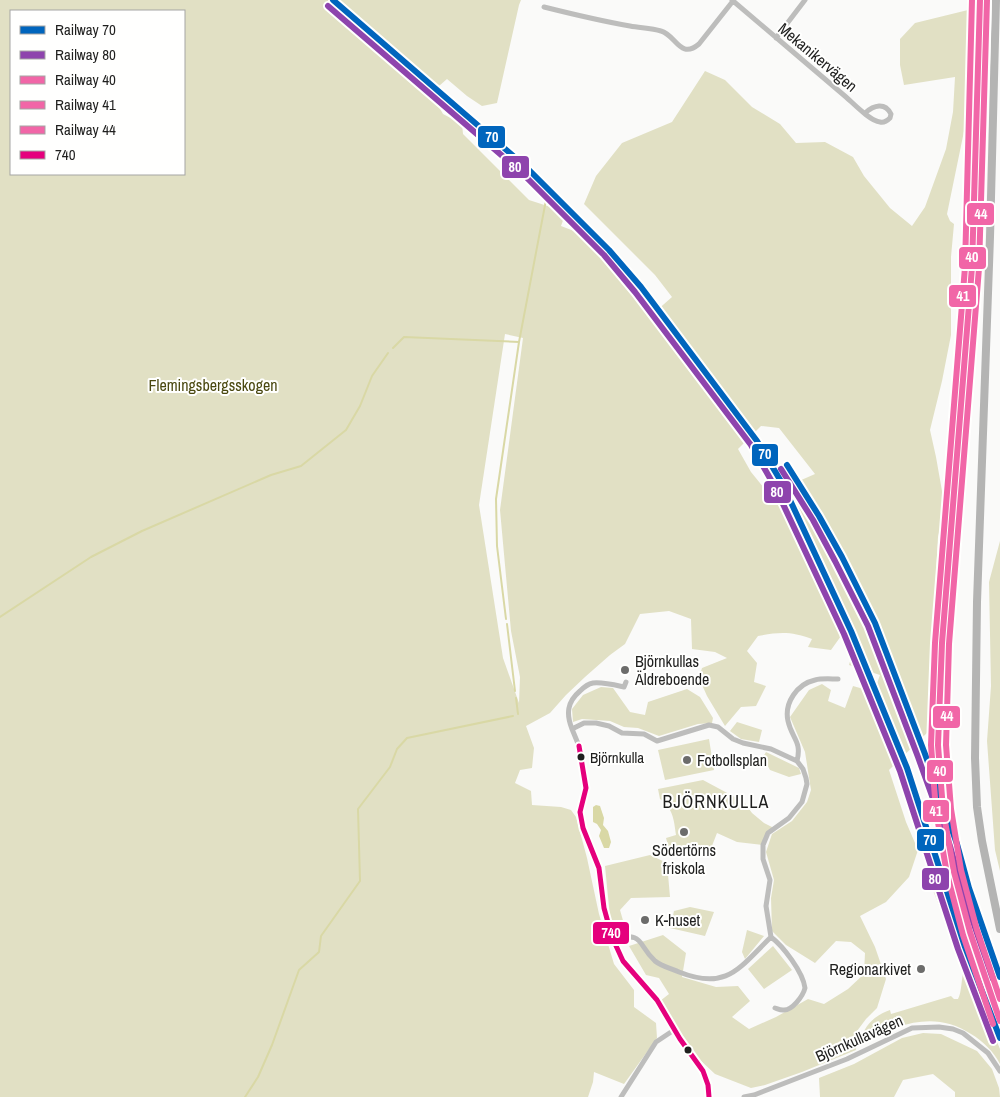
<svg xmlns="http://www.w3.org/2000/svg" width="1000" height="1097" font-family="'Archivo Narrow',sans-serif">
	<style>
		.green { fill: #e1e0c4; fill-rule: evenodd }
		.water { fill: #d9d8a5 }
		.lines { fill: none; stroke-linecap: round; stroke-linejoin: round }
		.stream { stroke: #d9d8a5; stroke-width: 2 }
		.street { stroke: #bdbdbc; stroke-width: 5 }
		.primary { stroke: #b4b4b3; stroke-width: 8 }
		.bus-1-casing { stroke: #fffffe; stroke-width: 9 }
		.bus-1 { stroke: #e5007d; stroke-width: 5 }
		.rail-1-casing { stroke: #fffffe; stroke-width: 10 }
		.rail-2-casing { stroke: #fffffe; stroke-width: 10 }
		.rail-3-casing { stroke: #fffffe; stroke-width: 10 }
		.rail-4-casing { stroke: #fffffe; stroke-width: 10 }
		.rail-5-casing { stroke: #fffffe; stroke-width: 10 }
		.rail-1 { stroke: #0065bd; stroke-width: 6 }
		.rail-2 { stroke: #8e44ad; stroke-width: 6 }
		.rail-3 { stroke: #f166a7; stroke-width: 6 }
		.rail-4 { stroke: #f166a7; stroke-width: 6 }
		.rail-5 { stroke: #f166a7; stroke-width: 6 }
		.poi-dot { fill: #6c6c6b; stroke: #fffffe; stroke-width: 2 }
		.bus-dot { fill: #1f1f1e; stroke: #fffffe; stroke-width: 2 }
		.labels { text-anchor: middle; stroke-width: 4; stroke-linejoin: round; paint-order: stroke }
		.bus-label { font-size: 15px; fill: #1f1f1e; stroke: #fffffe; text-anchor: start }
		.street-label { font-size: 16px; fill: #1f1f1e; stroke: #fffffe }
		.park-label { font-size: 16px; fill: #4a4810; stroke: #fffffe }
		.poi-label { font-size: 16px; fill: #1f1f1e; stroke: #fffffe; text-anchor: start }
		.neighbourhood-label { font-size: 18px; letter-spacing: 1px; fill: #1f1f1e; stroke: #fffffe }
		.line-badge { stroke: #fffffe; stroke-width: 2 }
		.badge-label { font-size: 14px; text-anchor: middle; font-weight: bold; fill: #fff }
	</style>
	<rect width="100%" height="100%" fill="#fafaf9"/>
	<path class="green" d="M0,0h521l-2,5 -22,98 -15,3 -15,-10 -20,-17 -16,14 12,21 19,10 1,10 66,66 37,12 -5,14 13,5 3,-7 56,57 22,31 17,-15 -17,-22 -71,-71 12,-28 26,-33 50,-21 33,-51 20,9 27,27 28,17 16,19 29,-1 28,15 11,19 26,32 22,18 13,-19 21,-58 7,-37 2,-35 -51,8 -4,-20v-26l15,-16 53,-13 2,92 -23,112 3,7 4,3 -3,33v78l-9,46 -12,49 6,27 9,51 -7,29 -8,147 3,24 -4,23 -40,39 17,52 12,28 -9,27 -23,25 -26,14 15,31 11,32 -9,29 -11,11 -9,12 -1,19 -54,22 -37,13 -14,3 -36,-14 -16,-15 -16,-18 -23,-40 9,-7 -10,-16 -13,-3 -17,-29 34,-11 23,18 -4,24 34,10 22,-1 12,15 -18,16 17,12 27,-12 32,-18 16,5 24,-15 16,-15 1,-21 -14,-11 -15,-1 -21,22 -29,-18 -14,-14 -1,-33 3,-18 -8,-28 6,-18 20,-13 15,-19 4,-12 -6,-38 -15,-35 19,-27 13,-6 9,6 -3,11 17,7 8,-22 21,6 6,-17 -31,-10 8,-27 -16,-2 -10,14 -23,-3 4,-8c-21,-8 -33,-7 -54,-3l-11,15 10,12 -3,19 12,4 -10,20 -15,1 -16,19 -18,-30 -8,-18 3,-10 25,-10 -12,-6 -23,-3 -1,-30 -22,-8 -29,3 -15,30 -15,11 -25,22 -19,18 -16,18 -24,13 8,22 -2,20 -12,2 -5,13 16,8 1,14 29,2 10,3 5,7 11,41 12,56 15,50 20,26v17l22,16 1,15 -33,46 -30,-12 -1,10 -5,15h-588zM11,11h173v163h-173zM505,334l18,4 -23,172 11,121 9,46 -1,26 -16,-45 -24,-153zM761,426l18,2 36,46 -16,7 -22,23 -26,-32 -13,-23z
		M1000,541v330l-5,-21 -8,-109 4,-55 -2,-104z
		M601,687l12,1 17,24 15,3 3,-13 39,-13 13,8 13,21 -1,5 -14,1 -39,12 -21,-8 -14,-1 -14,-6 -28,-2 -9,3 -1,-13 11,-14z
		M737,722l25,8 -3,12 -18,-3 -11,-8z
		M709,739l5,31 -49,10 -7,-30z
		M766,752l33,16 2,6 -12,3 -19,-7 -7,-13z
		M703,780l41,22 8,11 12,10 10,5 -2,1 -9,16 -26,-3 -20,-9 -7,18 -12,4 -28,-3 -4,-14 10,-3c-2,-15 -3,-27 -16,-36l-2,-10z
		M930,852l51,151 19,46v15c-6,-12 -17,-23 -29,-30 -34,-23 -72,-12 -105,9h-2l-2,-2c0,-15 15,-27 28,-31l1,4 60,-18 3,3h4c4,-7 3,-20 6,-30l-39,-99z
		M650,855l17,8 3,34 -39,1 -11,12 6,21h-11l-5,-14 -5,-51z
		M690,907l24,5 -9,24 -35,-8 4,-17z
		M747,930l17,6 -19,23 -3,-7z
		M773,946l19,24 -28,19 -16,-20z
		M923,1033l18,1 36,17 15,18 7,19 1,9h-45v-5l-22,-18 -30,6 -9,17h-74l-1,-19 35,-14 48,-26z"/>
	<path class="water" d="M596,805l4,1 4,12 -1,7 5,6 3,11 -2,6h-5l-5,-12 2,-6 -4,-6 -4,-2v-15z"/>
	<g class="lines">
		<path class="stream" d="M393,348l11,-11 115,5
			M0,617l91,-60 51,-26 129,-56 30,-9 45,-36 14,-24 12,-30 16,-23
			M506,619l-9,-73 -1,-47 23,-157 27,-142
			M507,624l8,67
			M516,698l2,16
			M245,1097l13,-20 14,-32 27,-75 20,-18 2,-16 39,-55 -2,-72 32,-42 7,-18 10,-11 106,-22"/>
		<path class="street" d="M732,0c38,32 76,65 114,97 8,7 24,24 34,25 4,1 7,-1 10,-4l1,-4c-6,-12 -17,-9 -26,-1
			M544,7c28,7 57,14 86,19 10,2 21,2 31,5 15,4 19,29 38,13l34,-43
			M776,38l29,-38
			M572,729c-6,-15 -5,-27 8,-38 4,-4 8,-7 13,-8 10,-1 22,2 31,4l2,-5
			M797,761c5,-20 -5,-22 -9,-40 -4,-18 9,-37 27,-41 7,-2 16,-1 23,-1
			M612,937c35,-3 23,5 43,24 6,5 17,8 24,11 48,19 60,-4 92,-35l-5,-31 4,-26 -7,-21v-14l5,-12 21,-15 13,-16 5,-18 -1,-6 -3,-9 -6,-8 -26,-12 -28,-6 -10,-4 -15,-12 -9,-2 -52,16 -13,-7 -22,-1 -13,-7 -13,-3h-12l-12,6 7,17 7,35v7l-6,24 3,16 16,40 5,40 8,29 11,24 34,39 23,39 23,32 5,14 1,12
			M771,937c12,9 32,35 34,51 -2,8 -13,23 -22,22 -3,0 -5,-1 -8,-2
			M621,1097l35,-55 18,-12
			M744,1097l10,-2 93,-36 65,-31 27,-1 14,2 10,4 25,20 12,18"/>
		<path class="primary" d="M996,0l-6,237 -13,365 -2,156 2,49 5,34 18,88"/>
		<g class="bus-1-casing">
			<path id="bus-1" d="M579,746l7,42 -6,24 3,16 16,40 5,40 8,29 11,24 34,39 23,39 23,32 5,14 1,12"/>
		</g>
		<use href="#bus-1" class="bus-1"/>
		<g class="rail-1-casing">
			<path id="rail-1" d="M333,0l193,167 83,83 32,37 116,154 25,42 69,148 56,137 58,179 35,91
				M787,465l32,51 23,41 33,66 50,131 32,90 12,44 31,89"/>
		</g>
		<g class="rail-2-casing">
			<path id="rail-2" d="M328,6l193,166 83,83 31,37 116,153 24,42 69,147 56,137 58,178 35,92
				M781,469l32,51 22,41 33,65 50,131 32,89 12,44 31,89"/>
		</g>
		<g class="rail-3-casing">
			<path id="rail-3" d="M980,0l-8,267 -30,376 -4,102 5,65 11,62 16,60 30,89"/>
		</g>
		<g class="rail-4-casing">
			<path id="rail-4" d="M972,0l-7,267 -30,376 -4,102 5,66 11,63 16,61 30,89"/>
		</g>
		<g class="rail-5-casing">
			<path id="rail-5" d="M987,0l-8,268 -30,376 -3,101 5,64 10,61 16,60 23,69"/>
		</g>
		<use href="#rail-1" class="rail-1"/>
		<use href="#rail-2" class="rail-2"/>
		<use href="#rail-3" class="rail-3"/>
		<use href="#rail-4" class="rail-4"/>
		<use href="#rail-5" class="rail-5"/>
	</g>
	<g class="poi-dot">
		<circle cx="625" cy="670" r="5"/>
		<circle cx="687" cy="760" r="5"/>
		<circle cx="684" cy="832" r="5"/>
		<circle cx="645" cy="920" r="5"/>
		<circle cx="921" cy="969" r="5"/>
	</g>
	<g class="bus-dot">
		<circle cx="581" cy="757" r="4.5"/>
		<circle cx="688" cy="1050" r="4.5"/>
	</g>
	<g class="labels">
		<g class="bus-label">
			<text x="590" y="763">Björnkulla</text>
		</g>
		<g class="street-label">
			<text transform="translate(818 57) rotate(40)" y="6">Mekanikervägen</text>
			<text transform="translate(859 1038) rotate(-24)" y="6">Björnkullavägen</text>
		</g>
		<g class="park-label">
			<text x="213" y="391">Flemingsbergsskogen</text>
		</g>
		<g class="poi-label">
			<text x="635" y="667">Björnkullas<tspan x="635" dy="18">Äldreboende</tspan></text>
			<text x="697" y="766">Fotbollsplan</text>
			<text x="684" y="856" text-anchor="middle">Södertörns<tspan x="684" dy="18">friskola</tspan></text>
			<text x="655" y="926">K-huset</text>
			<text x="911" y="975" text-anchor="end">Regionarkivet</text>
		</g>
		<g class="neighbourhood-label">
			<text x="716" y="808">BJÖRNKULLA</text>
		</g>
	</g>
	<g class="line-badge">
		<rect x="477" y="125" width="29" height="24" rx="5" fill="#0065bd"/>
		<rect x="501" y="155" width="29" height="24" rx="5" fill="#8e44ad"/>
		<rect x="966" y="202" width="29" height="24" rx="5" fill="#f166a7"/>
		<rect x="958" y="246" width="29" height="24" rx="5" fill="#f166a7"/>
		<rect x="948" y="284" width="29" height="24" rx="5" fill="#f166a7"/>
		<rect x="751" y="443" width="28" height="24" rx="5" fill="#0065bd"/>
		<rect x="763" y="480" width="29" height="24" rx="5" fill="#8e44ad"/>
		<rect x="932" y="705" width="29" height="24" rx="5" fill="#f166a7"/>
		<rect x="926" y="759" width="28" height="24" rx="5" fill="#f166a7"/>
		<rect x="922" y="799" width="28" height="24" rx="5" fill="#f166a7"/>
		<rect x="916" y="828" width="29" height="24" rx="5" fill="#0065bd"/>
		<rect x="921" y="867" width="29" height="24" rx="5" fill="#8e44ad"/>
		<rect x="592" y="921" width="38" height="24" rx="5" fill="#e5007d"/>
	</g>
	<g class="badge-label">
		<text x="492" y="142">70</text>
		<text x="515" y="172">80</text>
		<text x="981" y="219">44</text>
		<text x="972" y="262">40</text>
		<text x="963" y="301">41</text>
		<text x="765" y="459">70</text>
		<text x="777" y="497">80</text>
		<text x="947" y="721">44</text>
		<text x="940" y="776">40</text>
		<text x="936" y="816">41</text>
		<text x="930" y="845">70</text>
		<text x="935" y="884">80</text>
		<text x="611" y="938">740</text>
	</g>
	<rect x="10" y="10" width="175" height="165" fill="#fffffe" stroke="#a5a5a4"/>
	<rect x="20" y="26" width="25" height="8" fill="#0065bd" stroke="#a5a5a4"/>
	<text x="55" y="35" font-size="15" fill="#1f1f1e">Railway 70</text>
	<rect x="20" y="51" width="25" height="8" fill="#8e44ad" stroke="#a5a5a4"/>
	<text x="55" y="60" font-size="15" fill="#1f1f1e">Railway 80</text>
	<rect x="20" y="76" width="25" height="8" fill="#f166a7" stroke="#a5a5a4"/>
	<text x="55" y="85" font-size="15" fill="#1f1f1e">Railway 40</text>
	<rect x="20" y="101" width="25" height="8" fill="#f166a7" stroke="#a5a5a4"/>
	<text x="55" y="110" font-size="15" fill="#1f1f1e">Railway 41</text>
	<rect x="20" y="126" width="25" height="8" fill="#f166a7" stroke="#a5a5a4"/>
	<text x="55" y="135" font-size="15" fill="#1f1f1e">Railway 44</text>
	<rect x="20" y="151" width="25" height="8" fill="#e5007d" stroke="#a5a5a4"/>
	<text x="55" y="160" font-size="15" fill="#1f1f1e">740</text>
</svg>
